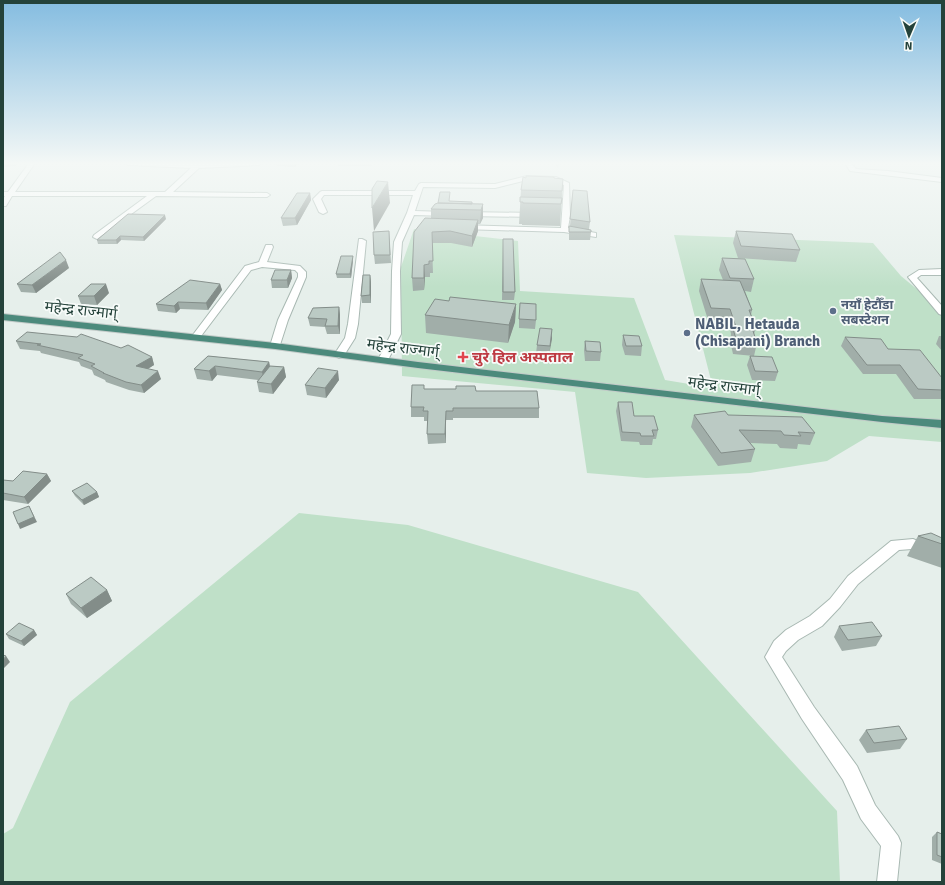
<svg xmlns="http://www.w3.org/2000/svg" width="945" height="885" font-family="Signika,'Noto Sans Devanagari',sans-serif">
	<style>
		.green { fill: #bfe0c8 }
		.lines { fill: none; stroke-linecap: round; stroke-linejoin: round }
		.minor-casing { stroke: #a8b8b2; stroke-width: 2 }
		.trunk-casing { stroke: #c2cac8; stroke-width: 2 }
		.minor { fill: #fff; fill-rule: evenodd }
		.trunk { fill: #4c8a7c; fill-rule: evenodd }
		.wall { fill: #a1aea9 }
		.shaded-wall { fill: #838d89 }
		.building { fill: #bbcac4; stroke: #838d89 }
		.service-dot { fill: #5c6f8a; stroke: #f7fbf9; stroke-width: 1.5 }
		.health-dot { fill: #e0444e; stroke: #f7fbf9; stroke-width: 1.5 }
		.labels { text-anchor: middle; stroke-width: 3.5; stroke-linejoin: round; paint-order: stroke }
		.far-service-label { font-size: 13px; font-weight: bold; fill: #4e5e75; stroke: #f7fbf9; text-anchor: start }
		.street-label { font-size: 15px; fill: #24423a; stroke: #f7fbf9 }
		.service-label { font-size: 15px; font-weight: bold; fill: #4e5e75; stroke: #f7fbf9; text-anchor: start }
		.health-label { font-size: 15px; font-weight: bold; fill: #be3a42; stroke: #f7fbf9; text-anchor: start }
	</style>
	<rect width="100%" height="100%" fill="#e6efeb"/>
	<path class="green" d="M414,229l104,12 2,50 114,7 31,82 48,8 -39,-153 199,8 28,33 41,34v132l-73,-6 -42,25 -77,12 -104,5 -59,-5 -12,-81 -173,-16 -1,-109z
		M299,513l109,12 230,67 199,219 3,71h-837v-48l10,-6 57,-126z"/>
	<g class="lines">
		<g class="minor-casing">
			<path id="minor" d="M29,163h6l-20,29h150l26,-24 -63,-3 -3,-2 72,1 65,-1 -3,2 -60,3 -26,24 94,1 3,2 -3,2 -111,-1 -59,43 -4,-2 1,-2 53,-39h-135l-6,10h-3v-7l2,-3h-2v-4h5z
				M845,163h6l5,6 32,2 54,7v4l-92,-11z
				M527,176l29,1 13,6 1,33 -2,12 28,5v4l-32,-5 -103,-3 -4,-2 4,-2 100,3 3,-43 -9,-4 -28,-1 -32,8 -72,-1 -8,24 32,1 4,2 -4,2 -33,-1 -12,27 -2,29 1,63 -14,28h-8l-1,-2 13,-26 1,-63 2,-29 13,-29 6,-18h-89l-3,4 6,13 -4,2 -4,-2 -6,-13 7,-7 2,-1h93l4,-7 2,-1 74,1z
				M464,212l71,1 4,2 -4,2 -68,-1h-3z
				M359,239h3l4,2 -8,83 -3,14 -12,19 -4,1 -5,-3 11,-17 3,-14z
				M266,245h6l1,2 -6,15 33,4 6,6v5l-18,43 -9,28 -4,1 -5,-3 8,-26 20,-43v-4l-3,-3 -33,-3 -11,3 -53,70h-6l-2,-2 2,-2 53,-70 14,-4z
				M942,269v6h-21l-4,3 25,28v9l-3,-1 -31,-37 11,-7z
				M913,539l29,12v11l-30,-13 -13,1 -41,34 -18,23 -18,19 -24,14 -12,11 -4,6 32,50 43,59 18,39 23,31 3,7 -4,39h-20l4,-36 -20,-27 -18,-39 -41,-61 -37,-62 9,-16 12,-11 24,-14 20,-17 18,-23 43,-35z"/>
		</g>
		<g class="trunk-casing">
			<path id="trunk" d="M3,314l272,29 143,19 464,54 60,4v8l-60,-6 -464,-54 -143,-19 -272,-29z"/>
		</g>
		<use href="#minor" class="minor"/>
		<use href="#trunk" class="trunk"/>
	</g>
	<path class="wall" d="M3,163h16l-4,3 -12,1z
		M275,163h23l-3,4 -17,-1z
		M337,163h35l-1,3h-33z
		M555,163h4l-1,5z
		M761,163h12l-1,1z
		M554,178l9,1 -3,47 -38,-1v-1h-3l2,-34z
		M573,190l17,32 -1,7 2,3 -1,8h-21v-14h1z
		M310,193l1,7 -14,25 -14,1 -2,-8z
		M472,204h11v14l-3,6h-2v7l-6,16 -21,-4h-19l1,30h-3v4h-5l-1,13 -11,1 -1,-13 19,-60v-9z
		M166,219l-22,22 -23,-1 -4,4h-19l-1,-4z
		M389,231l2,32 -16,1 -1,-9z
		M736,231l64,19 -4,12 -58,-4 -5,-15z
		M503,239l12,53 -1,8h-12z
		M722,258l32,21 -3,13 -6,-1 7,19 -1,5 5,13 -2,6 3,9 -3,13 -21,-2 -3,-13 1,-7 -3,-14h-20l-9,-29 2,-12 22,1 -4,-10z
		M353,260l-2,18h-14l-1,-4z
		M69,268l-33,25 -15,-1 -4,-8z
		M291,270l1,8 -4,10h-16l-1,-8z
		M370,275l1,7v21h-9l-1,-7z
		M220,284l2,6 -14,20 -28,-1 -4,4 -18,-2 -2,-7z
		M109,293l-12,12 -16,-1 -3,-8z
		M449,301l67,3 -1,18 -7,21 -82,-10 -1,-18z
		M339,307l1,8v19h-13l-2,-7 -15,-1 -2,-8z
		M519,319l17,1 -1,9 -16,-1z
		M552,329l-3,26 -13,-1 1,-9z
		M623,335l19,11 -1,10 -16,-1 -3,-10z
		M939,336h3v15l-6,-7z
		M845,337l43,12 54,29v21h-28l-18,-25h-33l-22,-28z
		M16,341l105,7 31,9 2,8 -6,4 13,10 -17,14 -15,-3 -23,-8 -1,-2 -11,-5 -2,-5 -11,-4 -2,-4 -38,-9 -1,-2 -20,-2z
		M585,341l16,11 -1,9h-15l-1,-11z
		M208,356l61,6 1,4 14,1 2,10 -13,17 -14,-2 -2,-10 1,-2 -41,-5 -5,6 -15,-2 -3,-10z
		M750,356l28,16 -3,9 -23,-1 -5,-15z
		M339,380l-13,18 -19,-3 -2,-10z
		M424,385v4l52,2 63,17v10h-86v2h-7v23l-18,1 -1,-10 1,-13h-4v-4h-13v-10z
		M618,402l16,14 24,14 -2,9h-3l-1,6h-12l-1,-3 -18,-1 -5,-30z
		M694,415h34l87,18 -5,12 -12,-1 -1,5 -17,-1 -3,-4 -27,-1 5,6 -4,13 -33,4 -27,-39z
		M47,474l4,7 -23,23 -25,-4v-20l10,1z
		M72,491l25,1 2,5 -15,8 -9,-9z
		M918,536l24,2v30l-35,-12z
		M107,590l5,11 -25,17 -16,-14 -5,-10z
		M839,626l43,10 -6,10 -34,5 -8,-14z
		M34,630l3,5 -13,11 -15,-7 -3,-5z
		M866,730l41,9 -7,10 -33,4 -8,-13z
		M937,832l5,2v30l-10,-4v-23z"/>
	<path class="shaded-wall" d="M14,163h5l-4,3z
		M294,163h4l-3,4z
		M676,163h17l-17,1z
		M388,182l2,21 -16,28 -2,-23z
		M310,193l1,7 -14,25 -2,-7z
		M483,204v14l-3,6 1,-14z
		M165,215l1,4 -22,22 -1,-4z
		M478,220v11l-6,16v-11z
		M120,236l1,4 -4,4 -1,-4z
		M353,256v4l-2,18 -1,-4z
		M66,260l3,8 -33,25 -4,-8z
		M424,265l1,12 -1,13z
		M291,270l1,8 -4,10 -1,-8z
		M370,275l1,7v21l-1,-8z
		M106,284l3,9 -12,12 -3,-9z
		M220,284l2,6 -14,20 -2,-7z
		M178,302l2,7 -4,4 -2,-7z
		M516,304l-1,18 -7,21 1,-18z
		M339,307l1,8v19l-2,-8z
		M552,329v10l-3,16 1,-9z
		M152,357l2,8 -15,9 -3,-8z
		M269,362l2,10 -7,9 -2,-9z
		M215,366l2,9 -5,6 -3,-10z
		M284,367l2,10 -13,17 -2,-10z
		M158,371l3,8 -17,14 -3,-8z
		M338,371l1,9 -13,18 -1,-10z
		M446,411v32l-1,-9z
		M47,474l4,7 -23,23 -4,-7z
		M97,492l2,5 -15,8 -2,-5z
		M29,506l8,16 -17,7 -2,-5z
		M107,590l5,11 -25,17 -6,-10z
		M34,630l3,5 -13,11 -3,-5z
		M6,656l4,6 -7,7v-9z"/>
	<path class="building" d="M526,176l28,1v1l9,1 -1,12 -41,-1 2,-13 3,1z
		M377,181l11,1 -16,26v-19z
		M573,190l14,1 3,31 -20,-3z
		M440,192h10l-1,9 23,1v2l-34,-1z
		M297,193h13l-15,25h-14z
		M520,197l42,1 -1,6 -38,-1v-1h-3z
		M438,203l45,1 -2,6 -50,-1 4,-5z
		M128,214l37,1 -22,22 -23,-1 -4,4h-19z
		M425,218l53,2 -6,16 -22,-5 -18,1 1,29h-4v3l-5,1v13h-12l2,-46z
		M569,226l22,4v2h-22z
		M389,231l1,24h-16l-1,-23z
		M736,231l56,3 8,16 -59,-4z
		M503,239h10l2,53h-12z
		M60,252l6,8 -34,25 -15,-1z
		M341,256h12l-3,18h-14z
		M722,258l23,1 9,20 -24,-1z
		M275,270h16l-4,10h-16z
		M363,275h7v20l-9,1z
		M701,279l39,2 12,29h-3l7,18h-4l5,15 -20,-1 -4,-13 4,1 -7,-21 -19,-1z
		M190,280l30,4 -14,19 -28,-1 -4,4 -18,-2z
		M91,284h15l-12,12h-16z
		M450,297l66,7 -7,21 -84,-10 10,-16 14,2z
		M520,303l16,1v16l-17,-1z
		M339,307l-1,19h-13l2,-7 -19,-1 5,-10z
		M540,328l12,1 -2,17 -13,-1z
		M27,332l50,5 4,-3 40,14 7,-3 24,12 -16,9 22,5 -17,14 -15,-3 -23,-9h1l-13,-7 4,-2 -17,-6 5,-3 -46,-10 4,-1 -25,-3z
		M623,335l16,1 3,10h-16z
		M845,337l36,2 7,10 32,1 22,28v12l-24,-1 -18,-24h-33z
		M585,341l15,1 1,10 -15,-1z
		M208,356l61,6 -7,10 -47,-6 -6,5 -15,-2z
		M750,356l22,1 6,15 -23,-1z
		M270,366l14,1 -13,17 -14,-2z
		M318,368l20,3 -13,17 -20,-3z
		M412,385h12v4h32v-3h19l1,5h61l2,17h-86v3h-7l-1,23h-18l1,-23h-5l1,-4h-13z
		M618,402h14l2,14h20l4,14h-6l2,6h-13l-1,-3 -18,-1z
		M725,411l3,4 74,2 13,16 -17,-1 3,4 -17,-1 -3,-4 -42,-1 16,19 -34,4 -27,-38z
		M23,471l24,3 -23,23 -21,-4v-13l10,1z
		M87,483l10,9 -15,8 -10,-9z
		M29,506l5,11 -16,7 -5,-12z
		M931,533l11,5v6l-24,-8z
		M91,577l16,13 -26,18 -15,-14z
		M872,622l10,14 -34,4 -9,-14z
		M19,623l15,7 -13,11 -15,-7z
		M3,655l3,1 -3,4z
		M899,726l8,13 -33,4 -8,-13z
		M937,832l5,2v23l-5,-2z"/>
	<linearGradient id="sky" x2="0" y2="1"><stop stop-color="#84bce0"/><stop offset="0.57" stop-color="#f4f8f6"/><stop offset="1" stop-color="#f4f8f6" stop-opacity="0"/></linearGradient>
	<rect width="945" height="287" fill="url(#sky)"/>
	<g class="service-dot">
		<circle cx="833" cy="311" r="4"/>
		<circle cx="687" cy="333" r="4"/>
	</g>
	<path class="health-dot" d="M461 351h4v4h4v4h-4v4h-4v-4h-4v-4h4z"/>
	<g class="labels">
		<g class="far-service-label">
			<text x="841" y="309">नयाँ हेटौँडा<tspan x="841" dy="15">सबस्टेशन</tspan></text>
		</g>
		<g class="street-label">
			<text transform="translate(81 310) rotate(6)" y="5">महेन्द्र राज्मार्ग्</text>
			<text transform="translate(403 348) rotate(7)" y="5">महेन्द्र राज्मार्ग्</text>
			<text transform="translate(724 386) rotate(7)" y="5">महेन्द्र राज्मार्ग्</text>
		</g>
		<g class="service-label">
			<text x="695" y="329">NABIL, Hetauda<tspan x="695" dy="17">(Chisapani) Branch</tspan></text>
		</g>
		<g class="health-label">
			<text x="472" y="362">चुरे हिल अस्पताल</text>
		</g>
	</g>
	<rect width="945" height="885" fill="none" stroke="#24423a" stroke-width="8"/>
	<g transform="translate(909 36) rotate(182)" stroke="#f7fbf9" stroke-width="3" paint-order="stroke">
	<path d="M0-3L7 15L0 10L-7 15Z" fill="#24423a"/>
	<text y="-6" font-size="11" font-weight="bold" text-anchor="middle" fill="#24423a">N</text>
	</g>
</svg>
